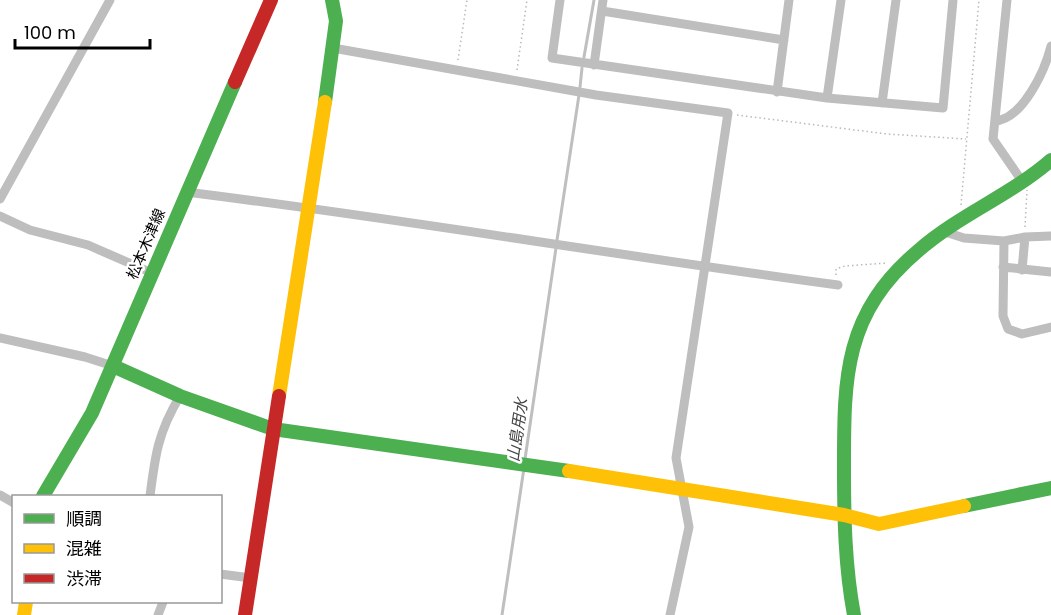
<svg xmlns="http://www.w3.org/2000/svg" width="1051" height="615" font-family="Poppins,'Noto Sans JP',sans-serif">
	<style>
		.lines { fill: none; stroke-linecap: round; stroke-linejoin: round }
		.stream { stroke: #bfbfbf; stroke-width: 3 }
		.path { stroke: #b9b9b9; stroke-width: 1.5; stroke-dasharray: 1.5 3; stroke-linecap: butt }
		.street { stroke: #bebebe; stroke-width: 9 }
		.fast { stroke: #4caf50; stroke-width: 14 }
		.slow { stroke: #ffc107; stroke-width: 14 }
		.jam { stroke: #c62828; stroke-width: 14 }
		.labels { text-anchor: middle; stroke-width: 5; stroke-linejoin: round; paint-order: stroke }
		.street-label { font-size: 15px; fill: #000; stroke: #fff }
		.water-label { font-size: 16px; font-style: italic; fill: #444; stroke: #fff }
	</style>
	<rect width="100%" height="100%" fill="#fff"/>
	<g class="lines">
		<path class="stream" d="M584,57l10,-57
			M580,87l2,-19
			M557,240l22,-145
			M525,459l31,-211
			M502,615l22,-147"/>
		<path class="path" d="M458,60l9,-60
			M517,70l10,-70
			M737,115l150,19 79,5
			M961,205l18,-205
			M1025,227l2,-37
			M836,275v-6l9,-3 42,-3"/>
		<path class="street" d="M560,0l-8,58 275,40 116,10 10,-108
			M1007,0l-14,139 29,42
			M602,11l182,29
			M333,48l263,47 132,18 -52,345 13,69 -19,88
			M594,65l9,-65
			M777,92l12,-92
			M827,98l14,-98
			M882,103l14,-103
			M995,121c28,-2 50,-51 56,-75
			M186,192c218,27 434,64 652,93
			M0,199l110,-199
			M0,216l30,14 58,15 64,28
			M942,231l22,7 40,3 21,-4 26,-1
			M1004,241l-1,75 5,13 14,5 29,-7
			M1003,267l48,5
			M1022,270l3,-33
			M0,338l85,19 28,9
			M0,495l14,8
			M150,496c5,-40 8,-64 30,-100
			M220,574l31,4
			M158,615l5,-13"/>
		<path class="fast" d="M325,102l11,-81 -4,-21
			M113,366l67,30 93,33 296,42
			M43,496l49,-83 143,-331
			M964,506l87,-18
			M854,615c-9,-48 -10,-97 -10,-146 0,-91 -1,-155 75,-219 40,-35 92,-55 132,-90"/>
		<path class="slow" d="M279,396l46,-294
			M569,471l275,44 35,9 85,-18
			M24,615l2,-13"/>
		<path class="jam" d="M235,82l36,-82
			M245,615l34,-219"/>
	</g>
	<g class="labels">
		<g class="street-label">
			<text transform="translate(146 244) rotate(-67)" y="5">松本木津線</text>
		</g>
		<g class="water-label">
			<text transform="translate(517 430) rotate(-82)" y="6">山島用水</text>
		</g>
	</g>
	<rect x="12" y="495" width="210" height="108" fill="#ffffff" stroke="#999999" stroke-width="1.5"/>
	<rect x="24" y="514" width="30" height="9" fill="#4caf50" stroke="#999999" stroke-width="1.5"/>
	<text x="66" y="525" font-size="18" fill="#000000">順調</text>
	<rect x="24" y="544" width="30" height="9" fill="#ffc107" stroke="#999999" stroke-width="1.5"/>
	<text x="66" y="555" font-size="18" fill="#000000">混雑</text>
	<rect x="24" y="574" width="30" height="9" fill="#c62828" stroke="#999999" stroke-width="1.5"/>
	<text x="66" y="585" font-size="18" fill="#000000">渋滞</text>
	<path d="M15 39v9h135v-9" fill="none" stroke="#000000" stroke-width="3"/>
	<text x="24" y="39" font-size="18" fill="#000000" stroke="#ffffff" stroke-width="4.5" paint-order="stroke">100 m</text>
</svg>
